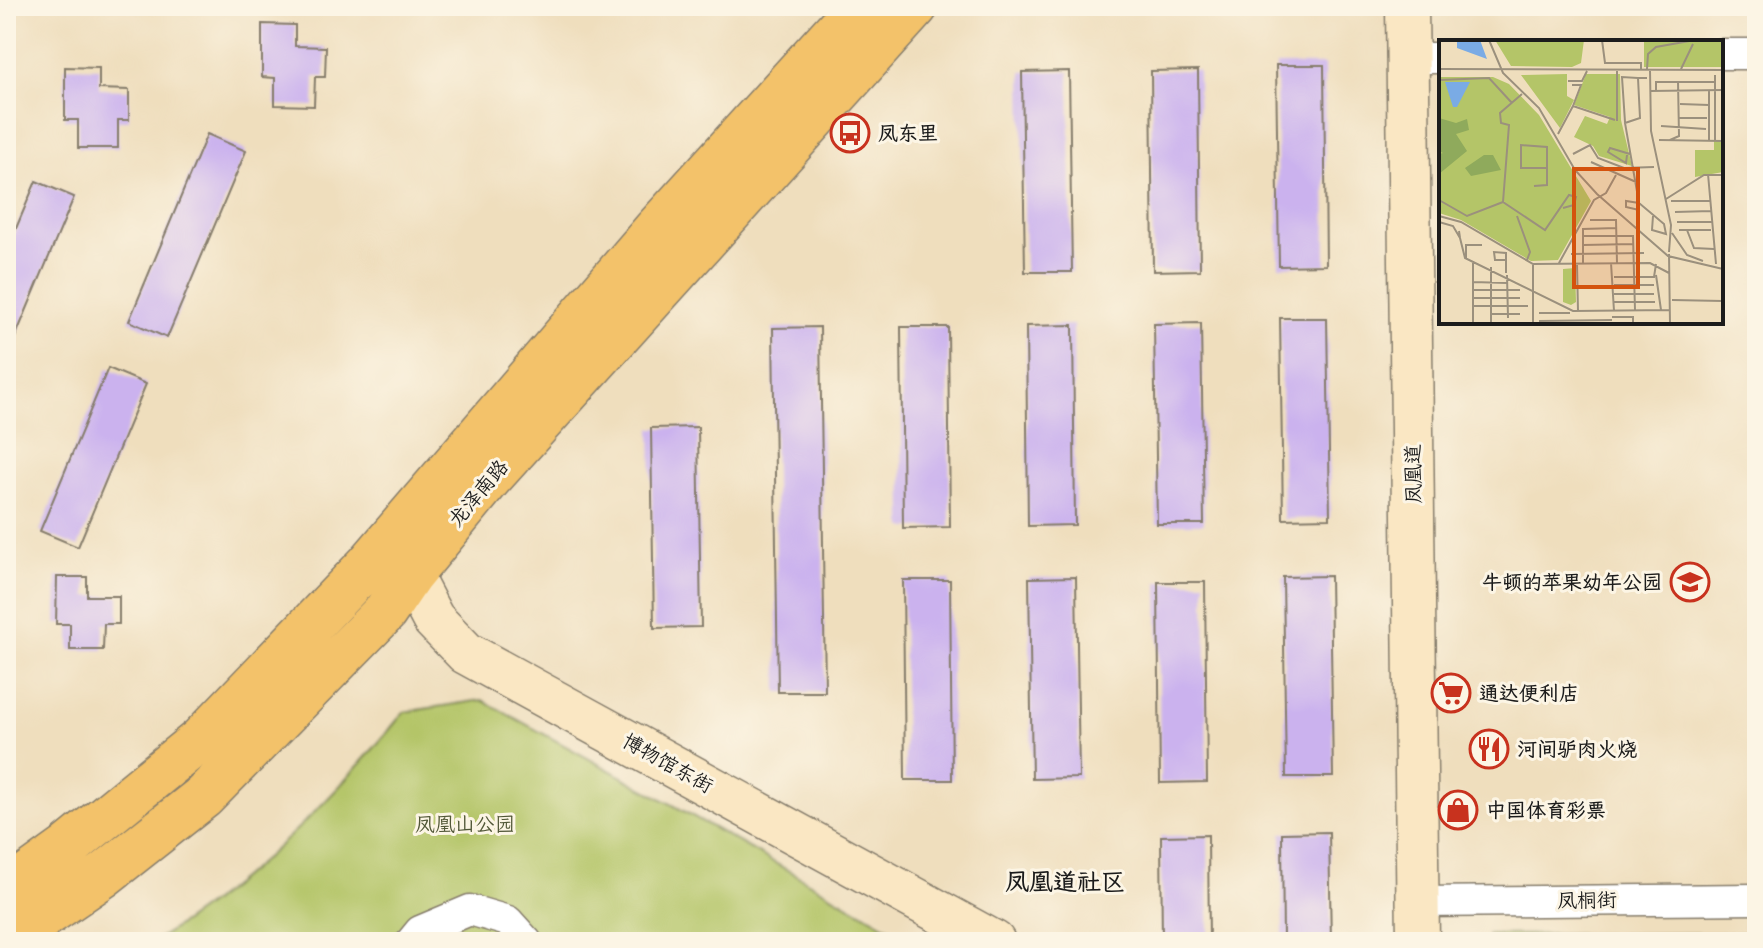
<svg xmlns="http://www.w3.org/2000/svg" width="1763" height="948" font-family="'Shantell Sans','LXGW WenKai TC',sans-serif">
	<style>
		.green { fill: #b4c568; stroke: #687042; stroke-width: 2 }
		.building { fill: #cbb2ee }
		.lines { fill: none; stroke-linecap: round; stroke-linejoin: round }
		.street-casing { stroke: #867d6c; stroke-width: 33 }
		.secondary-casing { stroke: #867d6c; stroke-width: 45 }
		.primary-casing { stroke: #867d6c; stroke-width: 47 }
		.street { stroke: #fff; stroke-width: 30 }
		.secondary { stroke: #fae7c3; stroke-width: 42 }
		.primary { stroke: #f3c26a; stroke-width: 44 }
		.labels { text-anchor: middle; stroke-width: 6; stroke-linejoin: round; paint-order: stroke }
		.poi-label { font-size: 20px; font-weight: bold; fill: #1c1c1c; stroke: #fcf5e5; text-anchor: start }
		.street-label { font-size: 20px; fill: #1c1c1c; stroke: #fcf5e5 }
		.park-label { font-size: 20px; fill: #515737; stroke: #fcf5e5 }
		.quarter-label { font-size: 24px; font-weight: bold; fill: #1c1c1c; stroke: #fcf5e5 }
		.inset-road { fill: none; stroke: #9b907d; stroke-width: 2 }
		.view { fill: #d4530e; fill-opacity: 0.15; stroke: #d4530e; stroke-width: 4 }
		.inset-edge { fill: none; stroke: #1c1c1c; stroke-width: 4 }
	</style>
	<rect width="100%" height="100%" fill="#fcf5e5"/>
	<filter id="ink" filterUnits="userSpaceOnUse"><feTurbulence type="fractalNoise" baseFrequency=".0125" numOctaves="2"/><feDisplacementMap in="SourceGraphic" scale="16" xChannelSelector="R" yChannelSelector="G"/><feConvolveMatrix kernelMatrix="1 2 1 2 8 2 1 2 1" color-interpolation-filters="sRGB"/></filter>
	<filter id="wash" filterUnits="userSpaceOnUse"><feTurbulence type="fractalNoise" baseFrequency=".006" numOctaves="4" result="noise"/><feDisplacementMap in="SourceGraphic" scale="32" xChannelSelector="R" yChannelSelector="G"/><feGaussianBlur stdDeviation="1.8" result="paint"/><feColorMatrix in="noise" values="0 0 0 0 0 0 0 0 0 0 0 0 0 0 0 0 0 1.4 0 .05"/><feComposite in="paint" operator="in"/></filter>
	<g filter="url(#wash)">
		<rect width="100%" height="100%" fill="#efdebd"/>
		<path class="green" d="M482,700l191,105 241,137h-761c97,-60 180,-142 251,-230z
			M1757,933v9h-269v-7z"/>
		<g id="blocks">
			<path class="building" d="M262,24l33,1v21l31,1 -1,30h-10l-1,29 -39,-1v-27l-13,-1z
				M1276,65h48l2,200 -47,1z
				M65,67l34,1v21l30,1v30h-11v28h-40v-28h-13z
				M1198,70l2,200 -47,1 -2,-200z
				M1069,71l3,201h-47l-3,-200z
				M207,134l39,17 -79,187 -38,-17z
				M36,181l38,16 -68,162v-107z
				M1280,318h47l3,200 -47,1z
				M1201,323l3,201h-47l-3,-200z
				M1073,325l2,200 -47,1 -2,-200z
				M820,327l5,365h-47l-5,-364z
				M901,327h47l2,200 -47,1z
				M108,368l38,16 -68,163 -38,-16z
				M698,427l3,200 -47,1 -3,-200z
				M1330,576l3,201h-47l-3,-200z
				M57,577h30v19h32v28h-15l-1,26h-33v-26h-14z
				M1076,577l3,201 -47,1 -3,-201z
				M903,580h47l2,200h-47z
				M1158,582h47l2,200 -47,1z
				M1329,832l2,110h-48l-1,-109z
				M1208,835l1,107h-47l-1,-106z"/>
		</g>
	</g>
	<g filter="url(#ink)">
		<use href="#blocks" fill-opacity="0" stroke="#867d6c" stroke-width="2"/>
		<g class="lines">
			<g class="street-casing">
				<path id="street" d="M1721,54h36
					M1408,58h33
					M1418,902l339,-3
					M411,942l9,-11 50,-21 38,11 19,21"/>
			</g>
			<g class="secondary-casing">
				<path id="secondary" d="M1407,6l11,936
					M400,544l10,31 23,44 33,34 528,289"/>
			</g>
			<g class="primary-casing">
				<path id="primary" d="M6,892l61,-44 134,-109 167,-174 287,-335 203,-224
					M6,942l98,-67 99,-78 182,-185 25,-37 79,-96 427,-473"/>
			</g>
			<use href="#street" class="street"/>
			<use href="#secondary" class="secondary"/>
			<use href="#primary" class="primary"/>
		</g>
	</g>
	<defs>
		<g id="bus-ring" transform="scale(2)"><circle r="9.5" fill="#fcf5e5" stroke="#c8321e" stroke-width="1.5"/><path d="M-5-6H5V4H4V6H2V4H-2V6H-4V4H-5ZM-3.5-4V0h7V-4ZM-3.5 1.2v1.5H-2V1.2ZM2 1.2v1.5H3.5V1.2Z" fill="#c8321e"/></g>
		<g id="school-ring" transform="scale(2)"><circle r="9.5" fill="#fcf5e5" stroke="#c8321e" stroke-width="1.5"/><path d="M0-5L7-2L0 1L-7-2ZM-4 1L0 2.5L4 1V4Q0 6-4 4Z" fill="#c8321e"/></g>
		<g id="supermarket-ring" transform="scale(2)"><circle r="9.5" fill="#fcf5e5" stroke="#c8321e" stroke-width="1.5"/><path d="M-6-5.5h2.5l.6 2H6L4.5 2H-2.5L-4.4-4H-6ZM-1.5 3.2a1.3 1.3 0 1 0 .1 0ZM3 3.2a1.3 1.3 0 1 0 .1 0Z" fill="#c8321e"/></g>
		<g id="restaurant-ring" transform="scale(2)"><circle r="9.5" fill="#fcf5e5" stroke="#c8321e" stroke-width="1.5"/><path d="M-5-6h1v4h1v-4h1v4h1v-4h1v5L-1.5 .5V6h-2V.5L-5-1ZM5-6V6H3V1.5H1.5Q1.5-4 5-6Z" fill="#c8321e"/></g>
		<g id="shop-ring" transform="scale(2)"><circle r="9.5" fill="#fcf5e5" stroke="#c8321e" stroke-width="1.5"/><path d="M-5-2.5h2.3a2.7 3.5 0 0 1 5.4 0H5L5.5 6h-11ZM-1.5-2.5h3a1.5 2.3 0 0 0-3 0Z" fill="#c8321e"/></g>
	</defs>
	<g fill-rule="evenodd">
		<use href="#bus-ring" x="850" y="133"/>
		<use href="#school-ring" x="1690" y="582"/>
		<use href="#supermarket-ring" x="1451" y="693"/>
		<use href="#restaurant-ring" x="1489" y="749"/>
		<use href="#shop-ring" x="1458" y="810"/>
	</g>
	<g class="labels">
		<g class="poi-label">
			<text x="878" y="140">凤东里</text>
			<text x="1662" y="589" text-anchor="end">牛顿的苹果幼年公园</text>
			<text x="1479" y="700">通达便利店</text>
			<text x="1517" y="756">河间驴肉火烧</text>
			<text x="1486" y="817">中国体育彩票</text>
		</g>
		<g class="street-label">
			<text transform="translate(1413 474) rotate(-91)" y="7">凤凰道</text>
			<text transform="translate(478 493) rotate(-50)" y="7">龙泽南路</text>
			<text transform="translate(668 763) rotate(29)" y="7">博物馆东街</text>
			<text transform="translate(1587 900) rotate(-1)" y="7">凤桐街</text>
		</g>
		<g class="park-label">
			<text x="465" y="831">凤凰山公园</text>
		</g>
		<g class="quarter-label">
			<text x="1065" y="890">凤凰道社区</text>
		</g>
	</g>
	<g transform="translate(1439 40)">
		<rect width="284" height="284" fill="#efdebd"/>
		<path d="M56,0h89l-3,23 -9,4 -61,-1zM205,0h79v27h-79zM128,34v22l7,4 -14,28 -39,-53zM147,34h34l1,46 11,46 -33,-10 -6,-10 -19,-9 11,-21 22,8 3,-7 -36,-12zM0,37h54l16,7 30,31 52,86 -33,59 -27,1 -70,-41 -22,-7zM275,101h9v31l-28,5v-27h19zM136,228l1,34 -5,3 -8,-3v-33z" fill="#b4c568"/>
		<path d="M0,78l17,5 11,-4 2,11 -13,4 11,17 -28,23v-20l4,-1 -4,-2zM45,115h9l8,15 -30,6 -6,-8z" fill="#8faa5c"/>
		<path d="M18,0h23l7,19 -30,-11zM6,42h25l-13,25h-4z" fill="#7aabe5"/>
		<path class="inset-road" d="M50,0l14,33 36,35 36,62 22,24 71,62 55,13M163,0l3,23h36v6M0,29l284,1M208,29l1,-15 8,-7 39,-7M242,29l12,-25M211,30l1,61 20,94 -2,27M178,31v50M276,35v66M208,38h-9l2,40 -15,5 14,80 25,21 2,10 -14,-4 1,-14M0,40l50,-2 23,25M129,41h14l5,-10M133,45h9l-8,21M217,50v-8h59M270,50v51M211,51l73,-1M83,54l-22,19 1,10 8,2 -6,77 42,28 24,-35 7,2 -2,8 -11,3M241,64l29,1M240,78h28M186,82l-3,-45 16,1M222,86l45,3M119,94l15,-28 42,14M220,100l64,1M231,100l9,-4 -1,-55M284,100v-31M134,114l17,-9 8,13 26,10 30,-1M188,115l-1,8 -18,-11 2,-4 20,6M152,122l45,20M269,134l8,90M95,146l13,-1v-38l-26,-2v23h26M227,159l38,-24h19M0,160l28,16 36,-14M232,161h39M200,163l-13,-2v6l13,3M236,172l36,-1M0,176l22,6 72,42 117,-1 19,10M78,176l13,36 -3,8M151,180h26l1,43M0,182l14,4 7,12 -1,-7M238,182h35M240,190h32M248,190l7,18 20,1M233,193l15,22 16,6M144,196h50l2,74M21,198l5,20 108,53 97,-1M144,205l51,-1M132,214l73,-1M230,214l1,70M0,216l1,42M27,218v-13h16M67,220h-11l-1,-8 12,1v20M34,221v63M120,223l35,-63 12,-7 10,-18M172,223l3,48M94,224v60M138,224l1,47M144,224v-35l34,-1M52,227v57M68,235l1,43M217,235l5,35M175,237h40l2,-13M34,242l34,1M175,245h40M34,250h47M175,254h40M34,258h47M233,260l51,1M175,262h41M34,266h55M100,273h31M52,274h29M173,277h21v7M100,281l73,-1"/>
		<path class="view" d="M135,129h64v118h-64z"/>
		<rect width="284" height="284" class="inset-edge"/>
	</g>
	<rect width="1763" height="948" fill="none" stroke="#fcf5e5" stroke-width="32"/>
</svg>
